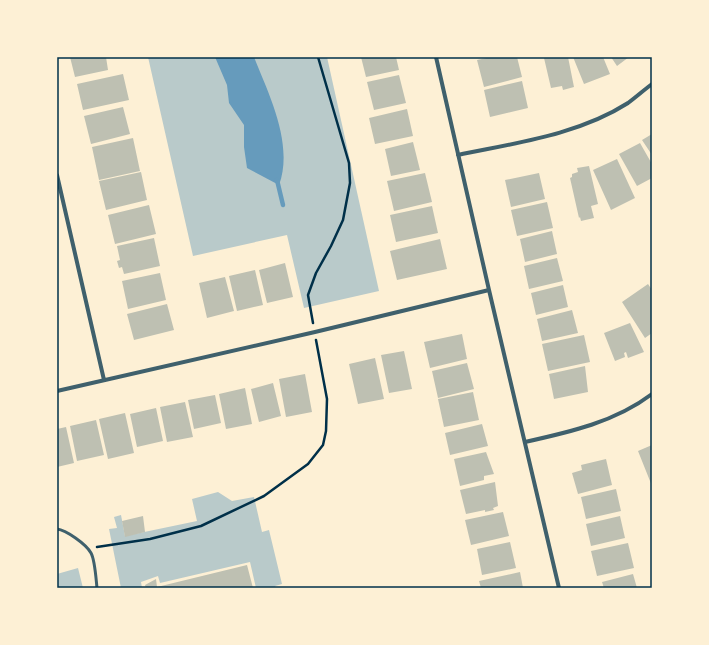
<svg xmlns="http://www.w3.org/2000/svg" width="709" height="645" font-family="Mulish,sans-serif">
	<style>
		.green { fill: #b9caca }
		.water { fill: #669bbc }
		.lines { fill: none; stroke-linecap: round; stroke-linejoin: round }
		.stream { stroke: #669bbc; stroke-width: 4.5 }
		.building { fill: #bec0b2 }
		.path { stroke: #003049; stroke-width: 2.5 }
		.service { stroke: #3f606c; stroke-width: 3 }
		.minor { stroke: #3f606c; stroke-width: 4 }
		.neatline { fill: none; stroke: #003049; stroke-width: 1.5 }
	</style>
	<rect width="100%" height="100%" fill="#fdf0d5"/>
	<path class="green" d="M148,57h179l52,234 -75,17 -17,-73 -94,21z
		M218,492l14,9 22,-4 8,35 7,-2 13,54 -7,2 1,2h-20l-6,-26 -90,21 -2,-7 -17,6 1,6h-21l-12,-59 8,-1 -3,-11 7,-2 4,21 72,-15 -5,-22z
		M78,568l5,20h-26v-14z"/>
	<path class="water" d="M215,57h39c15,38 40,87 25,128l-32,-17 -3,-21v-22l-15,-22 -2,-18z"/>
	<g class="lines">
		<path class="stream" d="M277,180l6,25"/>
	</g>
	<path class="building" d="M70,57h36l2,13 -33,7z
		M361,57h35l3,13 -33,7z
		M491,57h26l5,20 -38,10 -7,-27z
		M568,57l6,30 -11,3 -1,-4 -11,2 -7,-30z
		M573,57h30l7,17 -26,10z
		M611,57h18l-12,9z
		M123,74l6,26 -46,10 -6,-26z
		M399,75l7,28 -32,7 -7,-28z
		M522,81l6,27 -38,9 -6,-27z
		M123,107l7,27 -39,10 -7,-28z
		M407,109l6,27 -38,8 -6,-26z
		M652,134v21l-10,-15z
		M133,138l7,33 -41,9 -7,-33z
		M413,142l7,28 -29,6 -6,-27z
		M640,143l12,21v14l-15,8 -18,-32z
		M617,159l18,39 -24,12 -18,-40z
		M589,166l9,38 -7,2 3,12 -13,3 -1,-4 -1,1 -9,-40 2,-1v-3l6,-2 -1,-4z
		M141,172l6,28 -41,10 -7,-29z
		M425,173l7,29 -38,9 -7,-30z
		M539,173l6,26 -34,8 -6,-27z
		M547,202l6,26 -36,8 -6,-26z
		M149,205l7,29 -41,10 -7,-29z
		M432,206l6,27 -42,9 -6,-27z
		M552,231l5,23 -32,8 -5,-23z
		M154,238l6,28 -36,8 -2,-7 -3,1 -2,-7 3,-1 -3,-14z
		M440,239l7,30 -50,11 -7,-29z
		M557,258l6,23 -34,8 -5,-23z
		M285,263l8,34 -26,6 -8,-33z
		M255,270l8,35 -26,6 -8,-35z
		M160,273l6,27 -38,9 -6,-28z
		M225,277l9,34 -27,7 -8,-35z
		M648,284l4,6v43l-7,5 -23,-36z
		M563,285l5,22 -32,8 -5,-22z
		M167,304l7,26 -40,10 -7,-26z
		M572,310l6,23 -36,8 -5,-22z
		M630,323l14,29 -16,6 -2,-6 -2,1 1,4 -10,4 -11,-28z
		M462,334l5,25 -37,9 -6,-26z
		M584,335l6,27 -42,9 -6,-27z
		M404,351l8,38 -23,4 -8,-38z
		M375,358l9,41 -26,5 -9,-40z
		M467,363l7,26 -36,9 -6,-27z
		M585,366l3,26 -34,7 -5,-25z
		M305,374l7,38 -26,5 -7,-38z
		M273,383l8,33 -22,6 -8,-33z
		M245,388l7,36 -26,5 -7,-35z
		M473,392l6,28 -35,7 -6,-28z
		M215,395l6,28 -27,6 -6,-29z
		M185,402l8,35 -26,5 -7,-35z
		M156,408l7,33 -26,6 -7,-33z
		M125,413l9,40 -26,6 -9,-40z
		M96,420l8,35 -27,6 -7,-35z
		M482,424l6,22 -38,9 -5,-22z
		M66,427l8,36 -17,4v-38z
		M652,445v41l-14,-35z
		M486,452l8,22 -10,2v4l-24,6 -6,-27z
		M606,459l6,26 -34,9 -6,-21 10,-3 -1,-5z
		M495,482l3,24 -5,2 1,2 -9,2v-2l-19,4 -6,-24z
		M616,489l5,22 -35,8 -5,-22z
		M503,512l6,24 -38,9 -6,-25z
		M143,516l2,16 -20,5 -3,-16z
		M620,516l5,22 -34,8 -5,-22z
		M510,542l6,26 -34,7 -5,-26z
		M628,543l6,25 -37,8 -6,-25z
		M247,565l6,23h-107l-1,-3 11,-6 1,8z
		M520,572l3,16h-42l-2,-7z
		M633,574l4,14h-33l-2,-6z"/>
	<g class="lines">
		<path class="path" d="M313,323l-5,-28 8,-22 15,-27 12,-26 7,-37 -1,-20 -31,-106
			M97,547l53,-8 51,-13 63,-30 44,-32 15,-19 3,-14 1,-32 -11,-59"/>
		<path class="service" d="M57,529c9,1 29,15 34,24 4,7 5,26 6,35"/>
		<path class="minor" d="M436,57l53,233 70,298
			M458,155c57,-12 120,-20 170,-52 8,-6 16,-13 24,-19
			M57,175l47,205
			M57,391l258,-59 174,-42
			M525,442c45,-10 90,-20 127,-48"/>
	</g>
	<rect width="709" height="645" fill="none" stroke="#fdf0d5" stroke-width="116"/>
	<rect x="58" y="58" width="593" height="529" class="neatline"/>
</svg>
